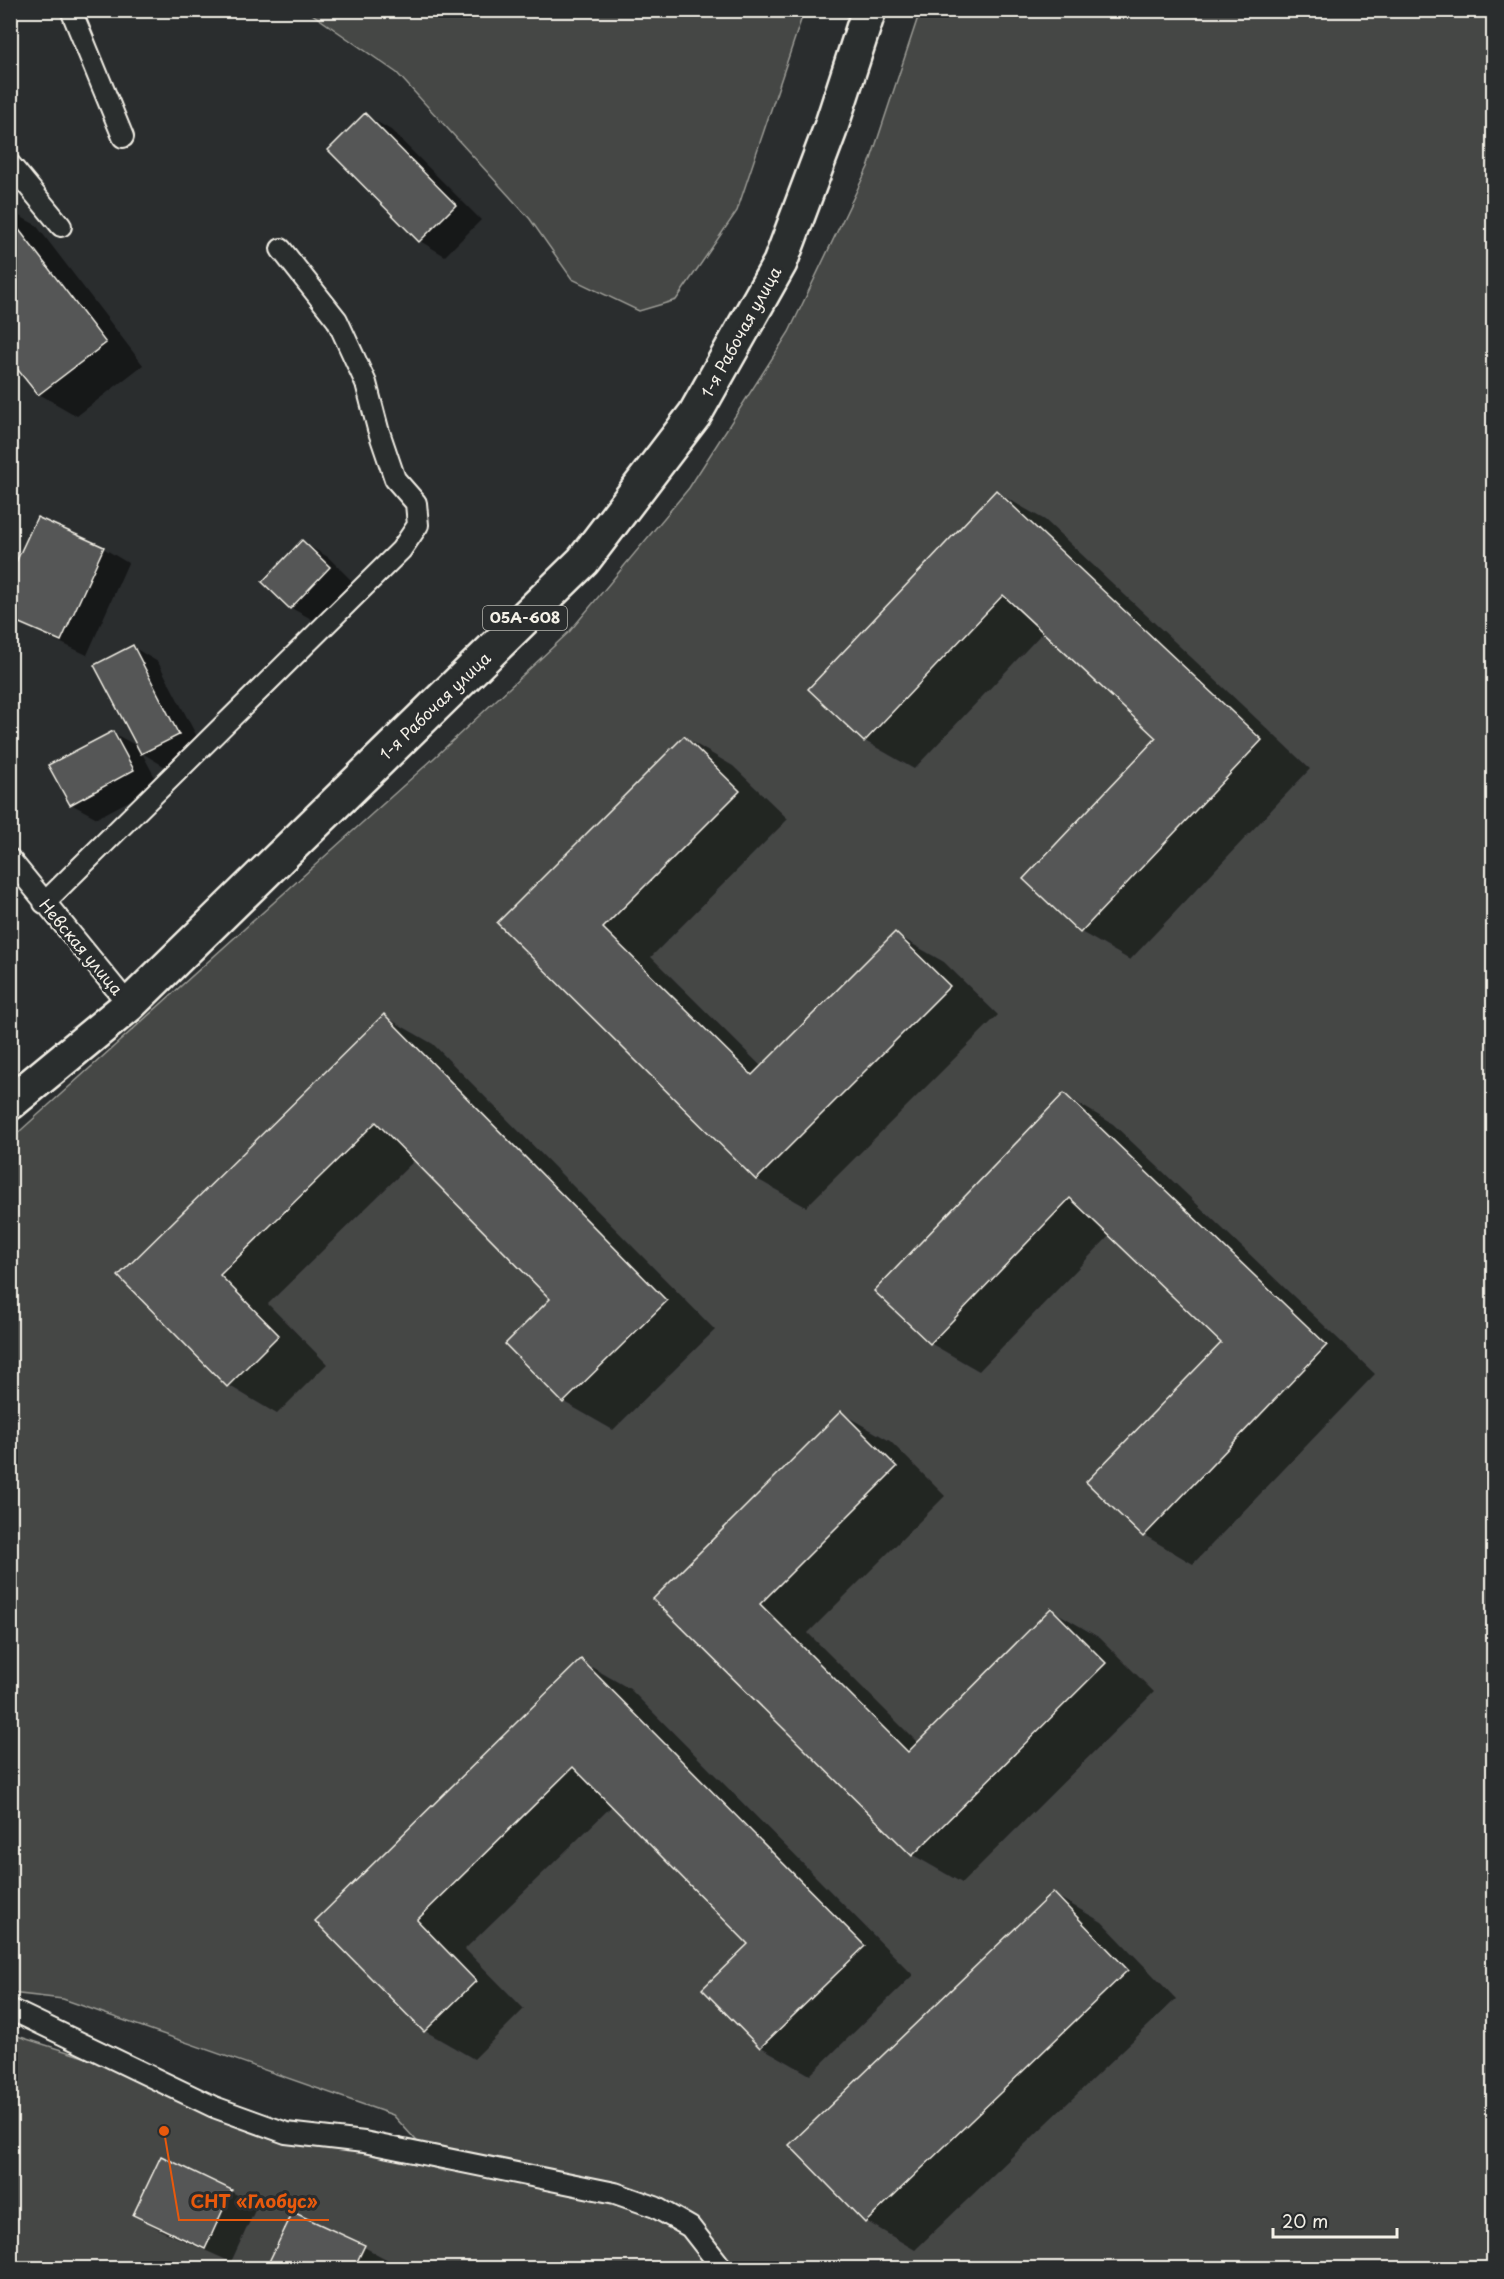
<svg xmlns="http://www.w3.org/2000/svg" width="1504" height="2279" font-family="'Playpen Sans',sans-serif">
	<style>
		.green { fill: #444645; stroke: #9c9c96; stroke-width: 1.5 }
		.shadow { fill: #0007 }
		.building { fill: #555756; stroke: #f4f1e8; stroke-width: 1.5 }
		.lines { fill: none; stroke-linecap: round; stroke-linejoin: round }
		.lane-casing { stroke: #f4f1e8; stroke-width: 24 }
		.primary-casing { stroke: #f4f1e8; stroke-width: 38 }
		.lane { stroke: #2a2d2e; stroke-width: 20 }
		.primary { stroke: #2a2d2e; stroke-width: 33 }
		.labels { text-anchor: middle; stroke-width: 6; stroke-linejoin: round; paint-order: stroke }
		.shield { fill: #2a2d2e; stroke: #b7b6b0; stroke-width: 1.5 }
		.shield-label { font-size: 15px; font-weight: bold; fill: #f4f1e8 }
		.street-label { font-size: 16px; fill: #f4f1e8; stroke: #2a2d2e }
		.leader { fill: none; stroke: #e8590c; stroke-width: 2 }
		.callout-dot { fill: #e8590c; stroke: #2a2d2e; stroke-width: 2 }
		.callout-label { font-size: 18px; text-anchor: middle; font-weight: bold; fill: #e8590c; stroke: #2a2d2e; stroke-width: 6; stroke-linejoin: round; paint-order: stroke }
	</style>
	<rect width="100%" height="100%" fill="#2a2d2e"/>
	<filter id="ink" filterUnits="userSpaceOnUse"><feTurbulence type="fractalNoise" baseFrequency=".0167" numOctaves="2"/><feDisplacementMap in="SourceGraphic" scale="12" xChannelSelector="R" yChannelSelector="G"/><feConvolveMatrix kernelMatrix="1 2 1 2 8 2 1 2 1" color-interpolation-filters="sRGB"/></filter>
	<g filter="url(#ink)">
		<path class="green" d="M308,11h496l-67,200 -61,89 -37,11 -67,-32 -42,-60 -133,-146z
			M920,11h573v2257h-1482v-234l433,137 -51,-56 -330,-116 -52,-6 -1,-853 424,-382 136,-127 119,-143 100,-156 80,-167z"/>
		<path class="shadow" d="M365,115l26,15 90,90 -36,36 -25,-15z
			M10,211l26,14 107,140 -66,51 -38,-22 -29,-37z
			M996,492l49,28 265,249 -180,191 -49,-28 77,-194 -114,-107 -130,138 -49,-28z
			M302,542l26,15 26,26 -37,39 -26,-14z
			M103,548l25,15 -41,92 -77,-36v-40z
			M133,647l25,15 46,88 -37,18 -25,-15 17,32 -62,33 -26,-14 42,-71 26,14z
			M685,738l48,28 55,53 -137,138 111,110 133,-133 49,28 54,53 -192,192 -49,-28 -258,-256z
			M384,1016l49,28 282,286 -102,100 -49,-28 -57,-58 45,-45 -137,-139 -147,144 59,60 -50,50 -49,-29 -108,-109z
			M1064,1095l49,29 262,250 -182,190 -49,-29 79,-192 -113,-108 -131,136 -49,-28z
			M841,1413l49,28 55,55 -137,137 110,110 134,-133 48,28 54,54 -192,191 -49,-28 -258,-256z
			M581,1661l49,28 283,286 -103,100 -49,-28 -57,-58 46,-45 -137,-139 -148,144 59,60 -50,50 -49,-28 -108,-110z
			M1053,1894l49,28 74,77 -261,251 -49,-29z
			M161,2158l71,34 25,14 -26,56 -71,-32 -25,-15z
			M294,2214l70,33 26,14 -4,7h-118z"/>
		<path class="building" d="M365,113l91,92 -37,37 -91,-92z
			M10,218l96,125 -68,52 -28,-35z
			M996,490l266,250 -182,193 -57,-54 133,-141 -153,-143 -139,147 -56,-53z
			M37,517l67,30 -43,94 -51,-22v-44z
			M302,540l28,27 -40,42 -28,-27z
			M133,645l46,90 -38,19 -47,-89z
			M113,731l21,39 -64,35 -22,-40z
			M684,736l56,55 -137,137 149,147 143,-143 55,54 -194,194 -259,-257z
			M384,1014l283,287 -104,102 -58,-59 45,-45 -174,-177 -156,153 59,60 -52,52 -109,-111z
			M1064,1093l263,252 -184,192 -57,-55 135,-139 -151,-145 -140,146 -56,-53z
			M841,1411l56,56 -137,137 148,148 143,-144 55,55 -194,193 -259,-257z
			M581,1659l284,287 -105,102 -58,-59 46,-45 -175,-177 -156,153 59,61 -52,51 -109,-111z
			M1053,1892l75,78 -263,253 -76,-78z
			M161,2156l71,34 -27,59 -72,-34z
			M293,2212l72,33 -11,23h-88z"/>
		<g class="lines">
			<g class="lane-casing">
				<path id="lane" d="M71,10l52,127
					M10,164l51,62
					M10,859l119,146
					M44,903l357,-353 17,-25 -2,-22 -21,-24 -17,-50 -12,-46 -29,-63 -56,-71
					M10,2009l204,98 72,26 78,9 251,51 40,14 35,20 32,41"/>
			</g>
			<g class="primary-casing">
				<path id="primary" d="M10,1103l119,-98 454,-444 112,-147 85,-151 50,-133 39,-120"/>
			</g>
			<use href="#lane" class="lane"/>
			<use href="#primary" class="primary"/>
		</g>
	</g>
	<g class="labels">
		<rect class="shield" x="483" y="606" width="84" height="24" rx="4.5"/>
		<g class="shield-label">
			<text x="525" y="623">05А-608</text>
		</g>
		<g class="street-label">
			<text transform="translate(741 332) rotate(-61)" y="6">1-я Рабочая улица</text>
			<text transform="translate(435 706) rotate(-44)" y="6">1-я Рабочая улица</text>
			<text transform="translate(81 947) rotate(50)" y="6">Невская улица</text>
		</g>
	</g>
	<path class="leader" d="M164 2131L179 2220H329"/>
	<circle class="callout-dot" cx="164" cy="2131" r="6"/>
	<g class="callout-label">
		<text x="254" y="2208">СНТ «Глобус»</text>
	</g>
	<rect width="1504" height="2279" fill="none" stroke="#2a2d2e" stroke-width="36"/>
	<rect x="18" y="18" width="1468" height="2243" fill="none" stroke="#f4f1e8" stroke-width="2" filter="url(#ink)"/>
	<path d="M1273 2228v9h124v-9" fill="none" stroke="#f4f1e8" stroke-width="3"/>
	<text x="1282" y="2228" font-size="18" fill="#f4f1e8" stroke="#2a2d2e" stroke-width="4.5" paint-order="stroke">20 m</text>
</svg>
